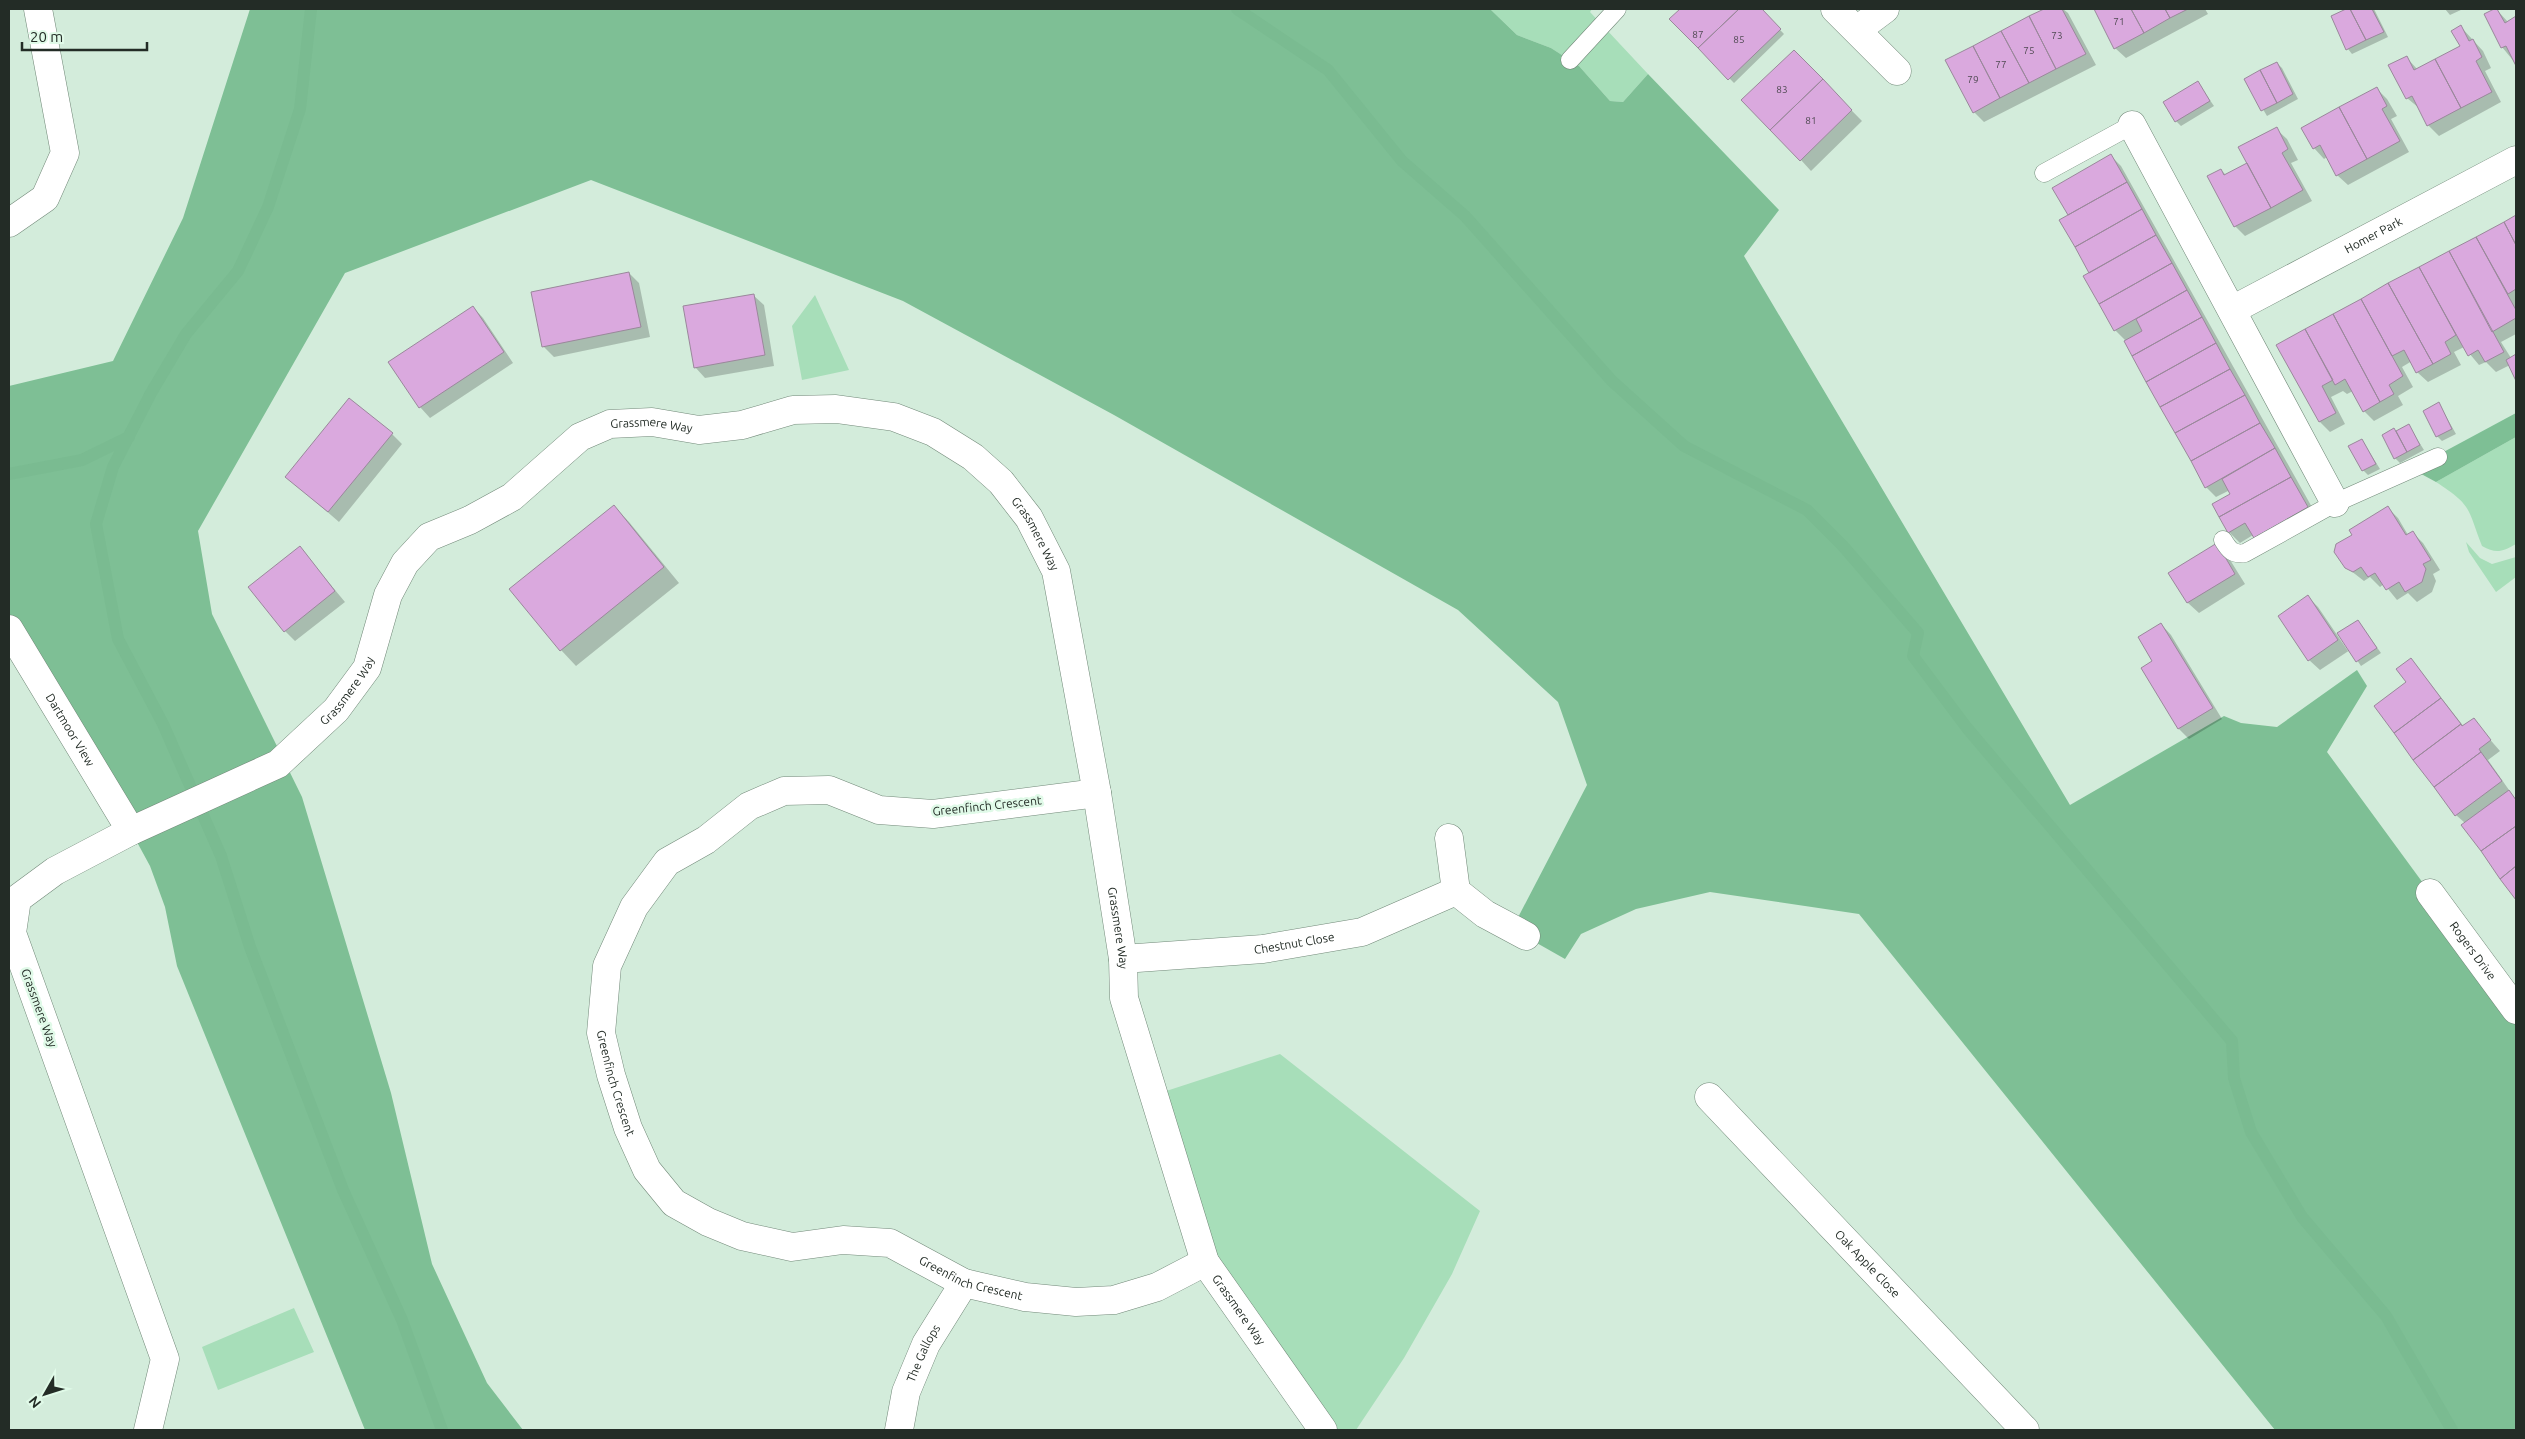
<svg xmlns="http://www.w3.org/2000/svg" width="2525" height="1439" font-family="Ubuntu,sans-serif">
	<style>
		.green { fill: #a7deb9 }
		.forest { fill: #7ebf95 }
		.shadow { fill: #0003 }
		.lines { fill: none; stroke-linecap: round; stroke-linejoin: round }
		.stream { stroke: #7abb91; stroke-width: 12 }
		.building { fill: #daa9de; stroke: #9a889b }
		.lane-casing { stroke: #728979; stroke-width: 19 }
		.street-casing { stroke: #728979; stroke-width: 29 }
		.lane { stroke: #fff; stroke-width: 18 }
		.street { stroke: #fff; stroke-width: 28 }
		.labels { text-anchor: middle; stroke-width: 5; stroke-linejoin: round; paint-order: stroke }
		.number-label { font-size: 10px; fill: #514b54 }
		.street-label { font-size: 12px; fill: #232c26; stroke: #e0fae8 }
	</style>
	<rect width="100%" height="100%" fill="#d3ecdb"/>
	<path class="green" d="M1490,9h102l-2,3 58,62 -25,28 -13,-1 -31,-35 -28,-18 -34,-13z
		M815,295l34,75 -47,10 -10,-54z
		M2516,437v107c-14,8 -20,10 -34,2 -15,-38 -9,-40 -46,-64z
		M2466,542l14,16 12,6 24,-7v20l-20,15 -27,-40z
		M1280,1054l200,157 -28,63 -48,84 -48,72h-33l-118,-168 -51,-167z
		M294,1308l20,44 -96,38 -16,-43z"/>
	<path class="forest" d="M250,9h1240l27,26 34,13 28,18 31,35 13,1 25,-28 131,136 -35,46 326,549 154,-89 17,7 36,4 80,-57 10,16 -40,66 189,258v420h-241l-416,-516 -149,-22 -74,17 -55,25 -16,25 -53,-30 75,-144 -29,-83 -100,-92 -344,-195 -211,-114 -312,-121 -246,93 -147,258 14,83 90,183 89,296 41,171 55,119 36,47h-158l-188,-464 -12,-59 -15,-41 -19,-35 -122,-202v-243l104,-25 70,-143z
		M2516,413v24l-80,45 -24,-13z"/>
	<path class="shadow" d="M1682,9h78l24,25 -50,49 -63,-64z
		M2047,9h16l5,4 28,52 -112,57 -10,-10 -27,-51z
		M2096,9h109l3,5 -82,44 -11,-10z
		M2348,9h26l14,28 -36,17 -4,-5 -16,-33z
		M2445,9h18l-13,6z
		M2496,9l12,13 8,-4v46l-14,-17 -17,-32z
		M2461,27l22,24 8,17 -6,3 16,31 -62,34 -11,-11 -9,-17 -12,-10 -1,-41 12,13 43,-23z
		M1794,52l68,69 -51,50 -10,-11z
		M2277,63l5,5 16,31 -31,17 -22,-37z
		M2198,83l16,23 -33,20 -5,-5z
		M2376,88l11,11 10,17 -6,3 18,33 -61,33 -11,-10 -10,-18 -3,2 -10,-11z
		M2276,129l11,10 11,21 -7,3 21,38 -67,35 -10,-10 -14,-56 5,5 22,-11z
		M2111,156l10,10 197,352 -53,30 -12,-13 -13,8 -11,-11 -15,-27 18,-11 -2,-4 -14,7 -10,-10 -80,-146 -11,-11 -24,-57 -21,-57z
		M2516,216v118l-15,8 10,16 5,-2v22l-6,-13 -14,7 -10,-10 -7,3 -15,-18 -10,5 7,13 -33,17 -11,-10 -5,-11 -10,6 11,20 -15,9 5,9 -29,16 -10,-10 -11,-20 -6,3 -4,-3 -12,6 14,27 -15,8 -10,-10 -42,-77z
		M629,273l10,10 11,54 -96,20 -11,-11z
		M753,295l11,10 10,61 -69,12 -10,-11z
		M473,307l10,11 30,45 -83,55 -10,-11z
		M2439,404l17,30 -14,7 -5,-5z
		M2408,425l16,25 -24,13 -5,-5 -1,-28 2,2z
		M392,434l10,10 -63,78 -53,-46z
		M2362,440l18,29 -12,6 -5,-5z
		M614,506l15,16 50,61 -103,83 -15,-16z
		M2388,508l10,10 10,17 4,-3 11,11 17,27 -7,4 3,7 -4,11 -15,10 -9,-9 -11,7 -13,-16 -4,3 -10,-10 -6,4 -18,-14 7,-32z
		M300,548l45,54 -50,39 -10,-10z
		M2227,555l18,29 -46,29 -11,-10 -18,-29z
		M2308,597l10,10 30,44 10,-30 23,32 -20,13 -11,-16 -30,20 -11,-10z
		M2161,624l10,11 51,84 -33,20 -10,-10 -37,-61 12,-7z
		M2411,659l53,68 9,-7 27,31 -12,9 28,40v98l-53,-73 2,-2 -9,-8 -48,-132z"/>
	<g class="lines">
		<path class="stream" d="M311,9l-11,100 -32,98 -30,64 -52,63 -35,59 -38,74 -17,57 22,115 45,85 58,132 29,91 93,243 59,130 40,110
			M1237,9l91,61 74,91 63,55 147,165 72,65 123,64 36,36 75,87 -5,23 54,72 265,313 2,37 17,54 51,85 84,99 66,114
			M9,474l73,-14 47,-23"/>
	</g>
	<path class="building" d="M1680,9h59l-41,39 -29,-29z
		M1739,9h23l19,20 -53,51 -30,-32z
		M2044,9h18l24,45 -30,15 -27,-53z
		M2094,9h37l13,24 -30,16z
		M2131,9h34l5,9 -26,15z
		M2165,9h23l-18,9z
		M2346,9h4l16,31 -20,10 -15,-34z
		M2350,9h22l12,23 -18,8z
		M2494,9h3l8,14 11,-7v50l-10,-20 -5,2 -17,-34z
		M2029,16l27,53 -27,14 -28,-52z
		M2461,25l8,16 4,-2 9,18 -6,4 16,31 -31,16 -26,-49 25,-13 -9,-15z
		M2001,31l28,52 -29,15 -27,-52z
		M1973,46l27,52 -27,15 -28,-53z
		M1794,50l29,29 -53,51 -29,-30z
		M2407,56l7,14 21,-11 26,49 -34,18 -15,-30 -6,3 -18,-34z
		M2277,62l16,32 -16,9 -17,-33z
		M2260,70l17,33 -16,8 -17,-32z
		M1823,79l29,31 -52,51 -30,-31z
		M2198,81l12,20 -35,21 -12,-20z
		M2377,87l10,19 -5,3 18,32 -33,18 -28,-52z
		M2339,107l28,52 -31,17 -16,-31 -7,4 -12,-21z
		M2277,127l11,22 -6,4 21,37 -32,18 -33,-61z
		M2111,154l16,28 -59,33 -16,-27z
		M2247,163l24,45 -37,19 -27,-51 14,-7 3,6z
		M2127,182l15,27 -67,38 -16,-27z
		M2142,209l14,26 -67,38 -14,-26z
		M2516,215v30l-12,-23z
		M2504,222l12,23v44l-8,5 -32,-57z
		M2156,235l16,28 -73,41 -16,-28z
		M2476,237l40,73v8l-24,14 -43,-81z
		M2449,251l55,101 -19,10 -7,-12 -10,6 -49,-89z
		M2172,263l15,27 -73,41 -15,-27z
		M2419,267l37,68 -11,7 6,12 -18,10 -45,-81z
		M629,272l12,55 -99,20 -11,-55z
		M2388,283l45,81 -17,9 -12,-23 -12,6 -31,-57z
		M2187,290l15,27 -70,39 -8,-15 18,-10 -6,-12z
		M754,294l11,61 -71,13 -11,-62z
		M2361,299l42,77 -14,9 5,9 -14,8 -47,-88z
		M473,306l31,46 -85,56 -31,-46z
		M2333,314l47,88 -17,10 -18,-33 -10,6 -30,-56z
		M2202,317l14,26 -70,39 -14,-26z
		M2305,329l28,51 -11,6 14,27 -17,9 -43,-77z
		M2216,343l14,26 -70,38 -14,-25z
		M2516,354v27l-10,-21z
		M2230,369l15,26 -70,38 -15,-26z
		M2245,395l15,28 -69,38 -16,-28z
		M349,398l44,35 -65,79 -43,-35z
		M2439,402l13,27 -16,8 -13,-26z
		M2260,423l15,25 -70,40 -14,-27z
		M2409,424l11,21 -13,7 -11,-21z
		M2394,428l13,24 -13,7 -12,-24z
		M2362,439l14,25 -14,7 -14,-25z
		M2275,448l16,29 -72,40 -7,-13 18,-10 -8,-15z
		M2291,477l17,30 -54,31 -9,-15 -17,10 -9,-16z
		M614,505l50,62 -104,84 -51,-62z
		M2388,506l18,29 7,-4 18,29 -8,4 3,5 -4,13 -17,10 -6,-10 -13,8 -11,-17 -7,4 -7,-10 -8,5 -8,-4 -11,-16 2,-8 16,-9 -3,-5z
		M2217,543l18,31 -48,29 -19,-30z
		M300,546l35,45 -51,41 -36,-45z
		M2308,595l30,45 -30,21 -30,-45z
		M2358,620l19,28 -21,14 -19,-29z
		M2161,623l52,85 -35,21 -37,-61 11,-7 -14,-24z
		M2411,658l30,40 -47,35 -20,-27 32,-24 -10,-13z
		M2441,698l20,26 -48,36 -19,-27z
		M2474,718l17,22 -12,9 2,3 -47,35 -21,-27 48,-36 1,2z
		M2481,752l21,29 -47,35 -21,-29z
		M2509,790l7,10v26l-35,25 -20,-26z
		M2516,826v40l-16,13 -19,-28z
		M2516,866v34l-16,-21z"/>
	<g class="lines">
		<g class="lane-casing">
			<path id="lane" d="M1570,60l47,-51
				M2044,173l88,-48
				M2223,540c6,10 10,15 22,13l90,-50 103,-46"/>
		</g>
		<g class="street-casing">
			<g id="street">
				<path d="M1835,9l62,62"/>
				<path d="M1857,30l28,-21"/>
				<path d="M2132,125l203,378"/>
				<path d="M9,223l36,-25 20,-45 -27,-144"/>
				<path id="s1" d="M2232,310l284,-150"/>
				<path id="s2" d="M9,629l122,202"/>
				<path id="s3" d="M1097,793l-164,21 -54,-4 -50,-20 -45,1 -35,15 -43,34 -39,22 -33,45 -27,59 -6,67 10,42 17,53 19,42 27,33 34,19 34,14 50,11 51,-7 47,3 74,40 61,14 51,5 38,-2 43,-13 48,-25"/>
				<path d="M1456,891l29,23 41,22"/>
				<path id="s4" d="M2430,893l86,117"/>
				<path id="s5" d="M1123,959l140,-10 99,-17 94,-41 -7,-53"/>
				<path id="s6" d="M1709,1097l316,333"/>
				<path id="s7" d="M148,1430l17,-71 -153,-426 5,-34 38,-28 76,-40 147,-67 58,-54 31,-42 21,-73 17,-32 24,-26 41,-17 42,-23 68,-60 30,-13 42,-2 47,8 43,-5 51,-15 43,-1 58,8 39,15 40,25 28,25 28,36 27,53 41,222 26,166 1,39 81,264 118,168"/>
				<path id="s8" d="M899,1430l7,-38 20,-48 38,-61"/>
			</g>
		</g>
		<use href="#lane" class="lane"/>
		<use href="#street" class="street"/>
	</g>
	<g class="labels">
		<g class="number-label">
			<text x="2119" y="25">71</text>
			<text x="1698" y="38">87</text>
			<text x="2057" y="39">73</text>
			<text x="1739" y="43">85</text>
			<text x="2029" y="54">75</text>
			<text x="2001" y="68">77</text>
			<text x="1973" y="83">79</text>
			<text x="1782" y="93">83</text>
			<text x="1811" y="124">81</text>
		</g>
		<g class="street-label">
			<text dy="4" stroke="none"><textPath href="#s1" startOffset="160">Homer Park</textPath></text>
			<text dy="4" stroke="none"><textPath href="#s7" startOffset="1391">Grassmere Way</textPath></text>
			<text dy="4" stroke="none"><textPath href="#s7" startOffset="1826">Grassmere Way</textPath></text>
			<text dy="4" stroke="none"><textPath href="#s7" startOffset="956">Grassmere Way</textPath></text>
			<text dy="4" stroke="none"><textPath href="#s2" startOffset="118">Dartmoor View</textPath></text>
			<text transform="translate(987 806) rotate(-6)" y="4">Greenfinch Crescent</text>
			<text dy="4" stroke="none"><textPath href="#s7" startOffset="2231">Grassmere Way</textPath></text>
			<text dy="4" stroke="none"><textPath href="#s5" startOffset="172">Chestnut Close</textPath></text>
			<text dy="4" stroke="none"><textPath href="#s4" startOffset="72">Rogers Drive</textPath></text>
			<text transform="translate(39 1008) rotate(70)" y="4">Grassmere Way</text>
			<text dy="4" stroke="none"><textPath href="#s3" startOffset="696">Greenfinch Crescent</textPath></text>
			<text dy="4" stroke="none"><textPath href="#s6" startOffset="230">Oak Apple Close</textPath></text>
			<text dy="4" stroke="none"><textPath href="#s3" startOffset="1146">Greenfinch Crescent</textPath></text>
			<text dy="4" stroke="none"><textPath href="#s7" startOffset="2636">Grassmere Way</textPath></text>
			<text dy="4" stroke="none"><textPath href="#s8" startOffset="81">The Gallops</textPath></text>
		</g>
	</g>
	<rect width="2525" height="1439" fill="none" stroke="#232c26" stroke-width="20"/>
	<g transform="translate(45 1394) rotate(231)" stroke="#e0fae8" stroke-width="4" paint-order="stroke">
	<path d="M0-4L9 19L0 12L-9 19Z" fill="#232c26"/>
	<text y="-8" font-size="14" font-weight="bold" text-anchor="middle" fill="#232c26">N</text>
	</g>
	<path d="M22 42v8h125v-8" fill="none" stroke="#232c26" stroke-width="2.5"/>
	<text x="30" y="42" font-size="15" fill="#232c26" stroke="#e0fae8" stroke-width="4" paint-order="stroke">20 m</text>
</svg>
